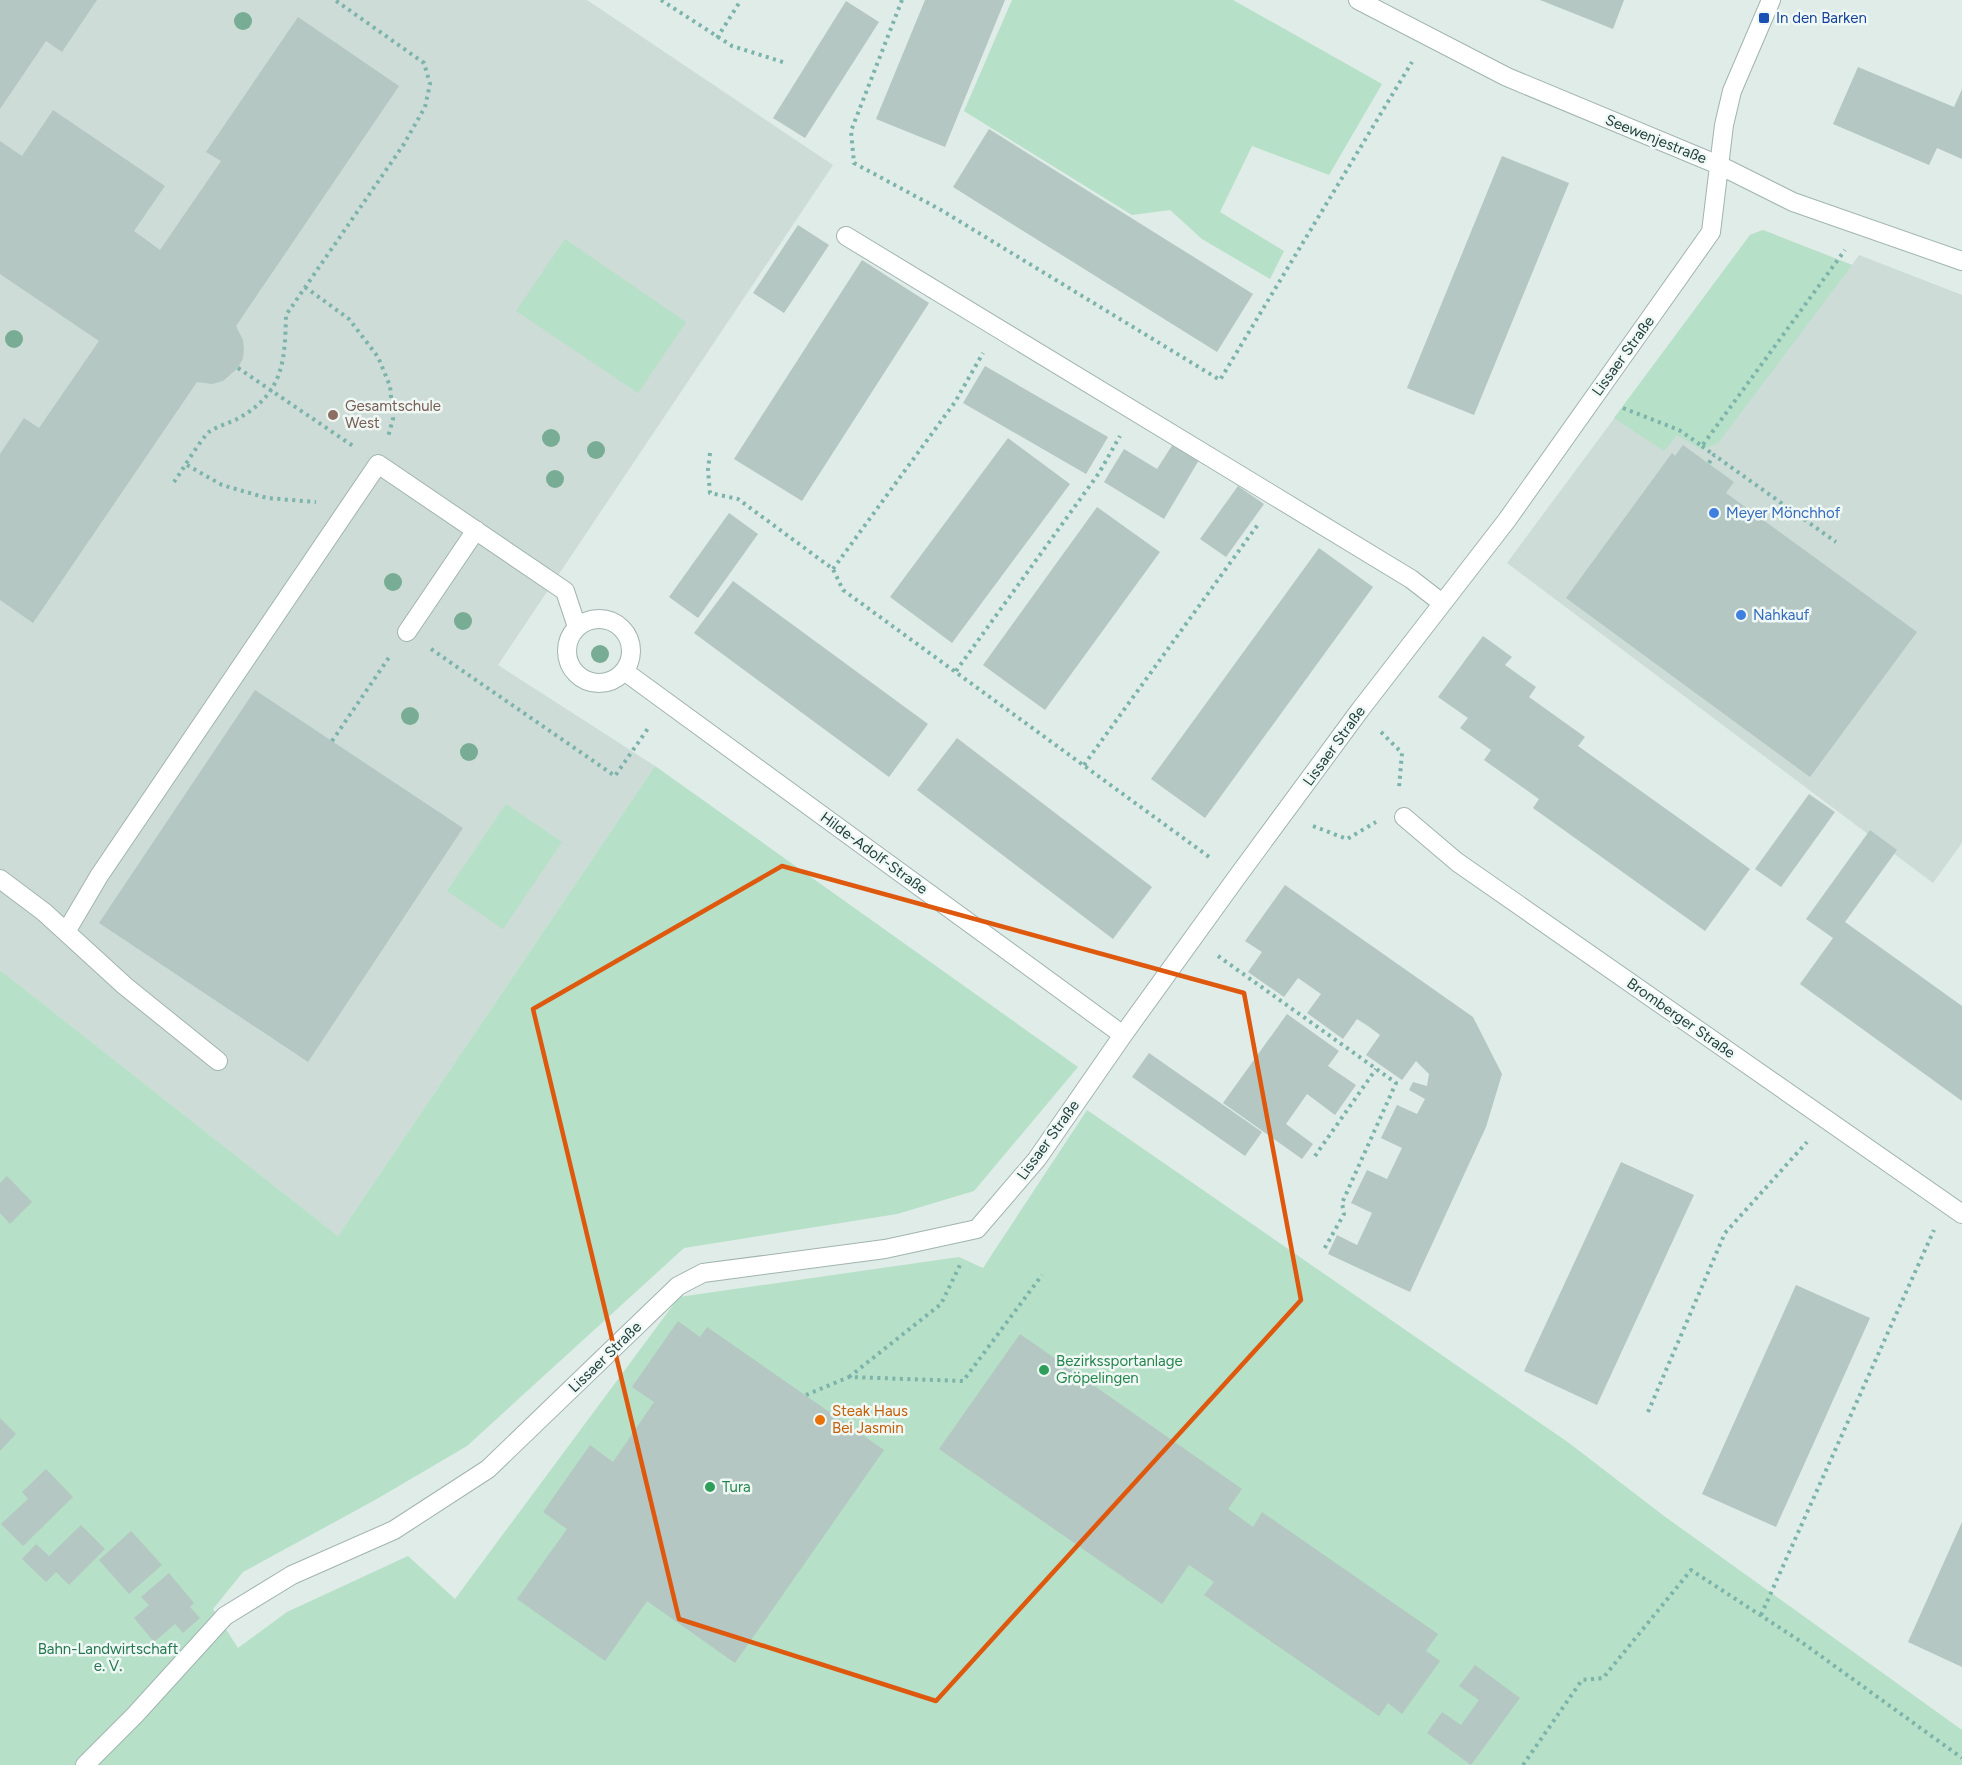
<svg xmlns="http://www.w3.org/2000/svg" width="1962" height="1765" font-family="Figtree,sans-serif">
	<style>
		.built { fill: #cddcd7 }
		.green { fill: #b6e0c7 }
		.building { fill: #b4c7c2 }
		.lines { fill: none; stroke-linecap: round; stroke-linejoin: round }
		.minor-casing { stroke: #a1b4b0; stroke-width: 20 }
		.path { stroke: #7cb3aa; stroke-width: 4; stroke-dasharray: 3 4.5; stroke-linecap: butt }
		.minor { stroke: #fff; stroke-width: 18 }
		.tree { fill: #79ac95 }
		.marked { fill: none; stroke: #de580e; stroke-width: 4.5; stroke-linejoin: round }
		.transit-dot { fill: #1a4fb4; stroke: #f0f8f5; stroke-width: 2 }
		.education-dot { fill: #8d6e63; stroke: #f0f8f5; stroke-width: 2 }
		.shop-dot { fill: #3f7fe0; stroke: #f0f8f5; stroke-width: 2 }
		.leisure-dot { fill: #2e9e5b; stroke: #f0f8f5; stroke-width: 2 }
		.food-dot { fill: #e8710a; stroke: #f0f8f5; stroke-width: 2 }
		.labels { text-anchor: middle; stroke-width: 5; stroke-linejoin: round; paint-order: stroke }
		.transit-label { font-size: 15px; fill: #164399; stroke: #f0f8f5; text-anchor: start }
		.street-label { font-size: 15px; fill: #1e3e3a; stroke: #f0f8f5 }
		.education-label { font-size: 15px; fill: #785e54; stroke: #f0f8f5; text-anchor: start }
		.shop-label { font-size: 15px; fill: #366cbe; stroke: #f0f8f5; text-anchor: start }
		.leisure-label { font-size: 15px; fill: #27864d; stroke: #f0f8f5; text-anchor: start }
		.food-label { font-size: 15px; fill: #c56008; stroke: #f0f8f5; text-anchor: start }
		.park-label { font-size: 15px; fill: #257851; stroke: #f0f8f5 }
	</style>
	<rect width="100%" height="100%" fill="#dfece8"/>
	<path class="built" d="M0,0h587l246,165 -335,500 157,101 -317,470 -338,-266z
		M1763,230l89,35 7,-10 103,40v548l-29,40 -426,-320 243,-328z"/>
	<path class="green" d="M1012,0h221l149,84 -53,91 -77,-29 -32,66 64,39 -14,28 -68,-40 -32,-29 -38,5 -168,-104z
		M1763,230l89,35 -134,178 -16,7 -25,-15 -13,16 -50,-33 136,-183z
		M565,239l121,83 -48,71 -122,-82z
		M655,766l423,301 -104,124 -77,23 -213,34 -217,198 -92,54 -132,72 -30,37 25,39 49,-36 121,-56 47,43 224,-302 280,-40 24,11 104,-158 482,333 95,73 298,214v35h-1962v-795l338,266z
		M506,804l56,38 -59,87 -56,-38z"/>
	<path class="building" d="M0,0h97l-35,52 -16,-11 -46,68z
		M925,0h80l-60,147 -69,-28z
		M1540,0h84l-11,29z
		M846,1l33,21 -74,116 -32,-20z
		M298,17l101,69 -163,240 7,14 1,9 -1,9 -5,10 -15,13 -11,3 -15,-2 -164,241 -33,-23v-146l24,-36 15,10 60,-87 -99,-67v-133l22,15 31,-46 112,76 -31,45 26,19 61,-89 -15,-9z
		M1858,67l96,40 8,-18v70l-25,-11 -8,17 -96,-41z
		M989,129l264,165 -36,58 -264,-165z
		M1502,156l67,27 -95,232 -67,-27z
		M798,225l31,20 -45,68 -31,-20z
		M862,260l67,43 -127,198 -68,-42z
		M985,366l123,71 -22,37 -123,-71z
		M1008,438l62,46 -118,159 -62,-46z
		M1173,444l26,16 -35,59 -60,-37 20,-33 33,20z
		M1683,445l51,37 -8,11 191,139 -107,145 -244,-179 106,-145 3,3z
		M1238,486l26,18 -38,53 -26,-18z
		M1097,507l63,45 -115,158 -62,-45z
		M729,513l29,21 -60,84 -29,-21z
		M1319,548l54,39 -168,231 -54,-39z
		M733,581l195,143 -39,53 -195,-144z
		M1483,636l29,21 -7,8 31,22 -7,10 56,40 -7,9 172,123 -45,62 -172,-123 6,-9 -55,-39 7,-10 -31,-22 8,-10 -30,-21z
		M255,690l208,138 -155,234 -209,-139z
		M957,738l195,149 -39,52 -196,-149z
		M1809,794l26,18 -54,75 -26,-18z
		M1870,830l27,20 -52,72 117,84v95l-162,-117 33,-46 -27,-19z
		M1285,885l188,132 29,57 -16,53 -76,165 -82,-38 9,-19 20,10 15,-32 -21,-10 16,-33 20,9 15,-31 -21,-10 16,-33 20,9 8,-15 -16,-9 4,-8 14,4 2,-12 -13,-13 -14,19 -36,-25 14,-20 -12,-9 -11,-7 -14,20 -36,-26 14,-19 -23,-16 -14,19 -36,-25 14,-20 -17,-11z
		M1287,1014l52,37 -11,15 28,19 -21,30 -28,-21 -21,30 27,20 -11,15 -79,-56z
		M1149,1053l113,79 -17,24 -113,-79z
		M1621,1162l73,33 -97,210 -73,-34z
		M7,1176l25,26 -22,22 -10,-11v-30z
		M1796,1285l74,33 -94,209 -74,-33z
		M678,1321l22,16 7,-10 177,123 -149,213 -88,-62 -42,60 -88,-62 50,-70 -24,-17 47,-67 23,17 41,-60 -22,-15z
		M1020,1334l222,155 -14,20 25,18 9,-15 176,122 -12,17 14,10 -38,53 -14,-11 -9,13 -175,-121 10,-13 -25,-17 -27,39 -223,-155z
		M0,1418l16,16 -16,17z
		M46,1469l27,28 -50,49 -22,-22 27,-25 -6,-7z
		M1962,1522v145l-54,-25z
		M81,1525l24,24 -36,36 -13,-13 -10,10 -24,-23 14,-15 13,12z
		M131,1531l31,34 -33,29 -30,-34z
		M169,1573l25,30 -4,4 10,11 -17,15 -8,-9 -21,18 -20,-24 15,-13 -8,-8z
		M1475,1665l45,33 -49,67 -44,-32 15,-21 19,13 18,-25 -20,-14z"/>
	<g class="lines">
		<g class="minor-casing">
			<path id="minor" d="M1358,0l149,77 214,89 72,36 169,59
				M846,236l565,343 31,24
				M567 651a32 32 0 1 1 64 0a32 32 0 1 1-64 0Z
				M407,632l69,-102
				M624,671l499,364
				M1404,817l53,45 505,352
				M0,879l44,33 81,74 93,75
				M66,932l33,-56 279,-412 187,127 12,36
				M85,1765l50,-50 90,-99 67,-41 102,-45 94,-61 190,-183 25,-13 182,-24 92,-20 60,-70 86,-124 114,-158 123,-167 147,-190 204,-288 13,-107 8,-34 39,-91"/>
		</g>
		<path class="path" d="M661,0l71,46 54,17
			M902,0l-51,131 3,32 87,47 279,170 192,-318
			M717,38l24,-38
			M305,287l44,32 29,38 12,29 3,33 -5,18
			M238,368l115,78
			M1623,408l56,22 23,16 143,-196
			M1702,446l12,9
			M710,453l-2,17 2,23 28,6 95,70 10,21 369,269
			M1709,463l5,-8 122,87
			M187,465l35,20 45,13 49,4
			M174,482c8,-11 26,-42 35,-50 8,-6 21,-9 30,-14 44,-25 46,-56 47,-103l118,-171 21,-37 5,-23 -6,-21 -89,-63
			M833,569l122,-167 28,-49
			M431,649l184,127 34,-49
			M956,671l143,-198 21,-37
			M1381,732l21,21 -3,35
			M332,741l58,-85
			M1084,765l175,-242
			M1313,826l34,13 29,-17
			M1218,956l178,127 -54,120 2,11 -21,37
			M1315,1156l61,-87
			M849,1377l92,-73 19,-39
			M806,1395l43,-18 114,4 79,-106
			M1648,1412l77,-179 82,-91
			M1761,1615l173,-385
			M1523,1765l59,-85 21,-2 88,-108 109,71 162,117"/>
		<use href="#minor" class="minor"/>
	</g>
	<g class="tree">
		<circle cx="243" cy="21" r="9"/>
		<circle cx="14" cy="339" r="9"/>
		<circle cx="551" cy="438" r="9"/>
		<circle cx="596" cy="450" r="9"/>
		<circle cx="555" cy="479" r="9"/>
		<circle cx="393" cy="582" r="9"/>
		<circle cx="463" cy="621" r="9"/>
		<circle cx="600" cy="654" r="9"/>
		<circle cx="410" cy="716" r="9"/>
		<circle cx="469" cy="752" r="9"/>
	</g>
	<path class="marked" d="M782,866l462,127 57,307 -365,401 -257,-82 -146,-610z"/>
	<rect class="transit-dot" x="1758" y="12" width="12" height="12" rx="3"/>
	<circle class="education-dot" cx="333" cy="415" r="6"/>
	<g class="shop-dot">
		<circle cx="1714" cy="513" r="6"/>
		<circle cx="1741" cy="615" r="6"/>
	</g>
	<g class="leisure-dot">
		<circle cx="1044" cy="1370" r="6"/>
		<circle cx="710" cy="1487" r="6"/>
	</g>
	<circle class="food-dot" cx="820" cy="1420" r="6"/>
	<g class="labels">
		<g class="transit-label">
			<text x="1776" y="23">In den Barken</text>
		</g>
		<g class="street-label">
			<text transform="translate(1656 139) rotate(22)" y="5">Seewenjestraße</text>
			<text transform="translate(1623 356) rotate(-54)" y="5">Lissaer Straße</text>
			<text transform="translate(1334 746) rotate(-54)" y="5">Lissaer Straße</text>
			<text transform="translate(874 853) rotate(36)" y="5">Hilde-Adolf-Straße</text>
			<text transform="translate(1681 1018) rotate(35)" y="5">Bromberger Straße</text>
			<text transform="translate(1048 1140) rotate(-54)" y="5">Lissaer Straße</text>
			<text transform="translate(605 1357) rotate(-44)" y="5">Lissaer Straße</text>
		</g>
		<g class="education-label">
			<text x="345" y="411">Gesamtschule<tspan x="345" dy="17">West</tspan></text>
		</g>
		<g class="shop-label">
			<text x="1726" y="518">Meyer Mönchhof</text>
			<text x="1753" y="620">Nahkauf</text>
		</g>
		<g class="leisure-label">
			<text x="1056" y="1366">Bezirkssportanlage<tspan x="1056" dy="17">Gröpelingen</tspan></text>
			<text x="722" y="1492">Tura</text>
		</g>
		<g class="food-label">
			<text x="832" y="1416">Steak Haus<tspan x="832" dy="17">Bei Jasmin</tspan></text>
		</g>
		<g class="park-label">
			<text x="108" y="1654">Bahn-Landwirtschaft<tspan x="108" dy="17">e. V.</tspan></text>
		</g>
	</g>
</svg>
